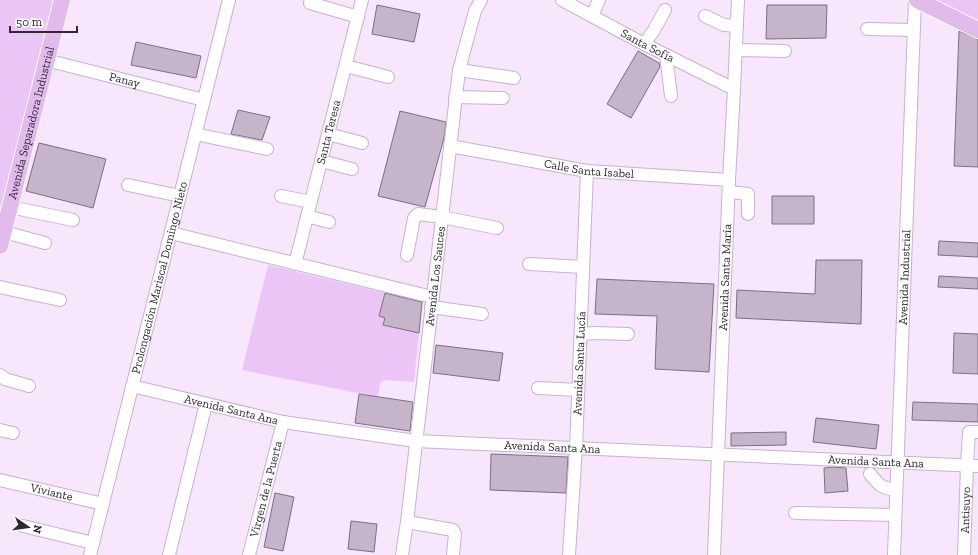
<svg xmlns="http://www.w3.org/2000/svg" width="978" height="555" font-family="'Zilla Slab',serif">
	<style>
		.green { fill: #eac5f5 }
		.building { fill: #c5b4ca; stroke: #7e6e83 }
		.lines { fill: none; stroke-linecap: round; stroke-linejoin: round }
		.minor-casing { stroke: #c5b4ca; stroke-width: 14 }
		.major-casing { stroke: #fff; stroke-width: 18 }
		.minor { stroke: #fff; stroke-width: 12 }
		.major { stroke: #e2bbed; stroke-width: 16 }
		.labels { text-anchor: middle; stroke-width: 4; stroke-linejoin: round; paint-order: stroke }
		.street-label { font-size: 12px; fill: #302932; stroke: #fff }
	</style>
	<rect width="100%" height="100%" fill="#f8e6fd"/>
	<path class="green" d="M0,0h53l-53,216z
		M932,0h46v22z
		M268,265l117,28 -6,23 6,2 -2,7 36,8 -5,49 -30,-2 -4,3 -2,14 -136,-27z"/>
	<path class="building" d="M377,5l43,9 -6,28 -42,-8z
		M767,5h60l-1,33 -60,1z
		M959,31l19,8v128l-24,-1z
		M136,42l65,14 -5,22 -65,-13z
		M638,51l21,12 1,4 -29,51 -24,-14z
		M238,110l32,7 -8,23 -31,-6z
		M400,111l46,11 -2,16 -19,69 -47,-11z
		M39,143l67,16 -13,49 -67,-17z
		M772,196h42v28h-42z
		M939,241l39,2v14l-40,-2z
		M816,260h46l-1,64 -125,-6 1,-28 78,4z
		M939,276l39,2v11l-40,-2z
		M597,279l117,5 -5,88 -54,-3 2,-53 -62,-2z
		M385,293l37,9 -3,31 -36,-8 2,-7 -6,-2z
		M954,333l24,1v40l-25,-1z
		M436,345l67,8 -4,28 -66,-8z
		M359,394l54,8 -3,29 -55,-8z
		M913,402l65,2v18l-66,-2z
		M816,418l63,7 -3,24 -63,-7z
		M786,432v13l-55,1v-13z
		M491,454l77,3 -2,36 -76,-3z
		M832,467l14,1 2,23 -23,2 -1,-25z
		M275,493l19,4 -11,54 -19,-4z
		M351,521l26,3 -3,28 -26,-3z"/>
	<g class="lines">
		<g class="minor-casing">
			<g id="minor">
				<path id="s1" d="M562,0l82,44 90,45"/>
				<path d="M310,3l48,14"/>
				<path d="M592,16l7,-16"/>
				<path d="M705,16l19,9 13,1"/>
				<path d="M867,29l46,1"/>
				<path d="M644,44l10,-14 11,-20"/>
				<path d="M736,50l49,1"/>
				<path d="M666,55l5,41"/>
				<path id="s2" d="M46,60l158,40"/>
				<path d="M346,66l42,11"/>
				<path d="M459,70l55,8"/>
				<path d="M455,97l48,1"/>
				<path d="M195,134l72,15"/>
				<path d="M328,134l34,9"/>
				<path id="s3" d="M450,146l137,25 142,9"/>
				<path d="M321,161l31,8"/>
				<path d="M128,185l52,11"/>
				<path d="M729,192l19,2v20"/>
				<path d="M281,196l30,6"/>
				<path d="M10,207l63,13"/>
				<path d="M307,216l22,6"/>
				<path d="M4,232l41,11"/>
				<path d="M171,233l261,64"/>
				<path d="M407,255l7,-37 4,-4 24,3 55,11"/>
				<path id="s4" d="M295,264l67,-264"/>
				<path d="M529,264l54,3"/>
				<path d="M0,287l60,13"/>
				<path d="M431,307l51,7"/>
				<path d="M581,334l13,-1 34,1"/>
				<path d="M0,375l5,4 24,7"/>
				<path id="s5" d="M132,386l151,36 133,19 562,25"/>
				<path d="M538,388l40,2"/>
				<path d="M0,430l13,3"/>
				<path d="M870,474c9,11 11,14 26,16"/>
				<path id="s6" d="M0,480l103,24"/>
				<path d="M795,513l100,2"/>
				<path d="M407,522l46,8 2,4 -2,21"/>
				<path d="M23,526l70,17"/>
				<path id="s7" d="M90,555l139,-555"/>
				<path d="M169,555l37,-151"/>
				<path id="s8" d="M249,555l34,-133"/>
				<path id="s9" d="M402,555l5,-33 52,-452 16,-59 6,-11"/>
				<path id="s10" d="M569,555l7,-107 11,-277"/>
				<path id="s11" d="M714,555l15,-375 5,-91 4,-89"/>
				<path id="s12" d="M894,555l21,-555"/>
				<path id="s13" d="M964,555l3,-90 2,-33h9"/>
			</g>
		</g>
		<g class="major-casing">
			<g id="major">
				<path d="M917,0l61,30"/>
				<path id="s14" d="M0,246l62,-246"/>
			</g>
		</g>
		<use href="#minor" class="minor"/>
		<use href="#major" class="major"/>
	</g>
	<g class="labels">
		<g class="street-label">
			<text dy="4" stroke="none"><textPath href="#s1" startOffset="97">Santa Sofía</textPath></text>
			<text dy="4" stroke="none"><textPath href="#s2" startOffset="81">Panay</textPath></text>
			<text dy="4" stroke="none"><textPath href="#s14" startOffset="127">Avenida Separadora Industrial</textPath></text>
			<text dy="4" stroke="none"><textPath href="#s4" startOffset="136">Santa Teresa</textPath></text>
			<text dy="4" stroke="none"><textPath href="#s3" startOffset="141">Calle Santa Isabel</textPath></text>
			<text dy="4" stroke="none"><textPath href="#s9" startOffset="281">Avenida Los Sauces</textPath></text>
			<text dy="4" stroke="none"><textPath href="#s7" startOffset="286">Prolongación Mariscal Domingo Nieto</textPath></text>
			<text dy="4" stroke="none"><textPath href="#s11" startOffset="278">Avenida Santa María</textPath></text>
			<text dy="4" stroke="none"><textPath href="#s12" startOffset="278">Avenida Industrial</textPath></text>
			<text dy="4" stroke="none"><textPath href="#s10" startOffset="192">Avenida Santa Lucía</textPath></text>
			<text dy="4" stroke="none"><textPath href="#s5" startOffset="102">Avenida Santa Ana</textPath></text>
			<text dy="4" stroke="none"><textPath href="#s5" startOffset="426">Avenida Santa Ana</textPath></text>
			<text dy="4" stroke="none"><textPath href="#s5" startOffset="750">Avenida Santa Ana</textPath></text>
			<text dy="4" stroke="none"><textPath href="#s8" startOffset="68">Virgen de la Puerta</textPath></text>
			<text dy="4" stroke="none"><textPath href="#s6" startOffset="53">Viviante</textPath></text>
			<text dy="4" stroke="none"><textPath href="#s13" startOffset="45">Antisuyo</textPath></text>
		</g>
	</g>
	<g transform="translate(28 527) rotate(103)" stroke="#ffffff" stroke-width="3" paint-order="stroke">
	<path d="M0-3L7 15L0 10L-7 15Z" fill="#302932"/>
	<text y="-6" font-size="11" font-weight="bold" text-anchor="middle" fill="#302932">N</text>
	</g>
	<path d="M10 26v6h67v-6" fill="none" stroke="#302932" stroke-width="2"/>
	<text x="16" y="26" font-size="12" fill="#302932" stroke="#ffffff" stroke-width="3" paint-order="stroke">50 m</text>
</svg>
